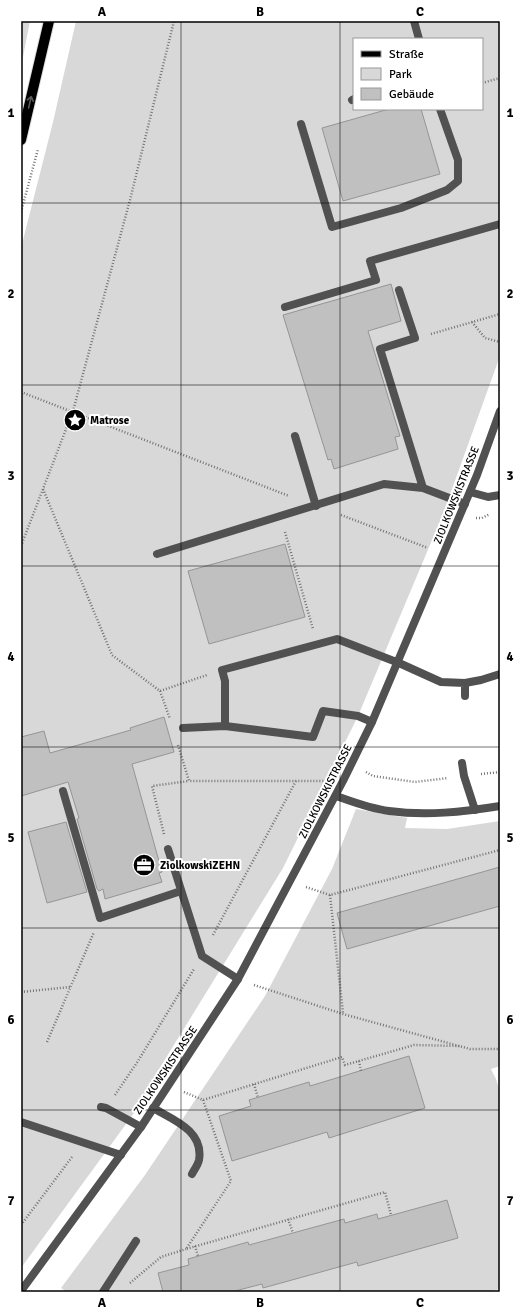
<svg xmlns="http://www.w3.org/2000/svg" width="521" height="1313" font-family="Signika,sans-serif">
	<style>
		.green { fill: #d8d8d8; fill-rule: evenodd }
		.building { fill: #c0c0c0; stroke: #959595 }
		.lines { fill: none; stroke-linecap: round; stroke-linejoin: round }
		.primary-casing { stroke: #dbdbdb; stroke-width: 12 }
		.path { stroke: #737373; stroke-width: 2.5; stroke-dasharray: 1 2; stroke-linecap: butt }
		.service { stroke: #515151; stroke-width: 8 }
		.minor { stroke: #515151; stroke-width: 8 }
		.primary { stroke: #000; stroke-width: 10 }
		.oneway { stroke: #595959 }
		.grid { fill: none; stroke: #000; stroke-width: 1; stroke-opacity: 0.55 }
		.labels { text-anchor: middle; stroke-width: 4; stroke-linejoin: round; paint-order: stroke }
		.poi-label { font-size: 11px; font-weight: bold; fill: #000; stroke: #fff; text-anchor: start }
		.street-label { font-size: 11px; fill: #000; stroke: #fff }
		.neatline { fill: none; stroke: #000; stroke-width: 1.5 }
		.grid-label { font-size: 13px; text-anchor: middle; font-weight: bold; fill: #000 }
	</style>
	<rect width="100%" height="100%" fill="#fff"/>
	<path class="green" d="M21,21h9l-9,46z
		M76,21h424v335l-57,158 -85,202 -75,152 -127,206 -19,35 -116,159v-1020l32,-126zM354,39h128v70h-128z
		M356,809l51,9 -2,10 42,1 53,-8v245l-9,3 5,10 4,13v197l-11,3h-422l-6,-4 84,-113 120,-179 67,-127z"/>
	<path class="building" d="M389,109h32l19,65 -97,27 -21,-73z
		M391,284l10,37 -33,10 32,105 -5,1 3,12 -64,20 -3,-10 -3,1 -45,-145z
		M285,544l20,73 -96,27 -21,-73z
		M164,717l10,35 -42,12 30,108 -3,1 3,9 -57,17 -2,-10 -4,2 -2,-2 -20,-70 2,-1 -11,-36 -47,14v-59l23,-6 6,22 81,-23 -1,-2z
		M66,822l21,70 -40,11 -19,-71z
		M500,867v39l-153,43 -10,-36z
		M409,1056l16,52 -96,30 -2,-6 -95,29 -13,-45 32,-10 -2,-6 60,-18 1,4z
		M447,1200l11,38 -100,28 -1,-4 -94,26 -1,-4 -31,8h-68l-5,-19 31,-8 -1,-6 60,-17 1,3 95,-26 1,4 32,-9 1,5z"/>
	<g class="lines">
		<g class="primary-casing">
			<path id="primary" d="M21,140l28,-119"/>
		</g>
		<path class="path" d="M482,83l18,-5
			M21,212l17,-63
			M472,322l13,16 15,4
			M431,334l69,-20
			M21,392l268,104
			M43,489l69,166 48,36 47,-16
			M341,515l87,33
			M476,518h6l8,-4
			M285,532l28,97
			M21,546l52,-135 57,-211 44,-179
			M160,691l10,28
			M178,745l11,36h135
			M366,772l7,4 42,6 33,-4
			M481,774l19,-2
			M164,834l-12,-48 37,-5
			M306,887l24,8 170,-45
			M330,895l13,118
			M213,935l83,-154
			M254,985l89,29 127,35h30
			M21,992l49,-5
			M47,1042l47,-110
			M359,1061l2,10
			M254,1084l4,14
			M184,1092l19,8 139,-43 3,8 69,-20 47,1
			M115,1095l23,-34 56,-92
			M203,1100l28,81 -45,68 199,-57 6,23
			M288,1219l5,14
			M21,1225l51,-68
			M195,1246l3,10
			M130,1283l31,-26 25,-8"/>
		<path class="service" d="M414,21l5,18
			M352,100l2,-1
			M301,124l31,103 69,-19 46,-18 11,-9v-21l-18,-51
			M399,290l16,48 -35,11 43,139
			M285,307l91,-27 -6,-19 130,-37
			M295,436l21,70
			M470,492l18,5 12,-2
			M157,554l227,-70 39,4 42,16
			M465,683l16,-3 19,-6
			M225,726v-45l-3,-11 115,-31 62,24 42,19 24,1v13
			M183,728l42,-2 88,11 10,-26 35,5 14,6
			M462,763l2,13 11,34
			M63,791l37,127 81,-27
			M168,849l34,107 36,23
			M101,1107l5,1 35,19
			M153,1108c21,12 51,23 46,52 -1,5 -5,10 -7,14
			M21,1122l100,33
			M103,1292l33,-51"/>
		<path class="minor" d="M336,796c17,6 35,13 53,15 37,5 74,1 111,-5
			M21,1291l120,-164 97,-148 105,-198 29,-59 105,-247 23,-64"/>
		<use href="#primary" class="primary"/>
	</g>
	<defs><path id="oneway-shaft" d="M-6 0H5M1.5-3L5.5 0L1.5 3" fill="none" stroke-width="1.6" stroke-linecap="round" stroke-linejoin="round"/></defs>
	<use class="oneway" href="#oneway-shaft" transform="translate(30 102) rotate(-77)"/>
	<path class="grid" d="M181,21v1271M340,21v1271M21,203h479M21,385h479M21,566h479M21,747h479M21,928h479M21,1110h479"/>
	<defs>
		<g id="sight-disc" transform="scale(1.15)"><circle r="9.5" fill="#000" stroke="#fff"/><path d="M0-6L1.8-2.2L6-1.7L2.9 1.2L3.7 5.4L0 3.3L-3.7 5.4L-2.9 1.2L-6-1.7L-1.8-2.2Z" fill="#fff"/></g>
		<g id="office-disc" transform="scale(1.15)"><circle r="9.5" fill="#000" stroke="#fff"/><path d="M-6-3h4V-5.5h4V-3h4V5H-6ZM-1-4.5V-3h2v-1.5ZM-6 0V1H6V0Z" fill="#fff"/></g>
	</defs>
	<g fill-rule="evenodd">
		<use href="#sight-disc" x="75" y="420"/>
		<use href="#office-disc" x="144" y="865"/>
	</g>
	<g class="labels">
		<g class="poi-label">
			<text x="90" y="424">Matrose</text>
			<text x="160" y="869">ZiolkowskiZEHN</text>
		</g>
		<g class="street-label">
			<text transform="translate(456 495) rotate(-68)" y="4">ZIOLKOWSKISTRASSE</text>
			<text transform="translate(325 791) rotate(-63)" y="4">ZIOLKOWSKISTRASSE</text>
			<text transform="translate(165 1070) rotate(-56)" y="4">ZIOLKOWSKISTRASSE</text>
		</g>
	</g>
	<rect width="521" height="1313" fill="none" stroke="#ffffff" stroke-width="44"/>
	<rect x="353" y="38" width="130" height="72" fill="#ffffff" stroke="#999999"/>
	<rect x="361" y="51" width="20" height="6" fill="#000000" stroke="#999999"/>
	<text x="389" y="58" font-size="12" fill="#000000">Straße</text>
	<rect x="361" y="68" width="20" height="12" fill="#d8d8d8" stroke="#999999"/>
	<text x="389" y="78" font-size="12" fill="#000000">Park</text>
	<rect x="361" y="88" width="20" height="12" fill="#c0c0c0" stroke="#999999"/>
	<text x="389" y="98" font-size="12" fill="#000000">Gebäude</text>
	<rect x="22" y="22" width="477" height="1269" class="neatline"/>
	<g class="grid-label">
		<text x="102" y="16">A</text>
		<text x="260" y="16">B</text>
		<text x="420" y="16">C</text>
		<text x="11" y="117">1</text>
		<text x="510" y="117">1</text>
		<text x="11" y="298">2</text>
		<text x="510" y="298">2</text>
		<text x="11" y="480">3</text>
		<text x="510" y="480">3</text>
		<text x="11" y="661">4</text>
		<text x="510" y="661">4</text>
		<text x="11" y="842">5</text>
		<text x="510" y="842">5</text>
		<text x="11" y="1024">6</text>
		<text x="510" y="1024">6</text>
		<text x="11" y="1205">7</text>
		<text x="510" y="1205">7</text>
		<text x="102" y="1307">A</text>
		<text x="260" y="1307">B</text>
		<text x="420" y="1307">C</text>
	</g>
</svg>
